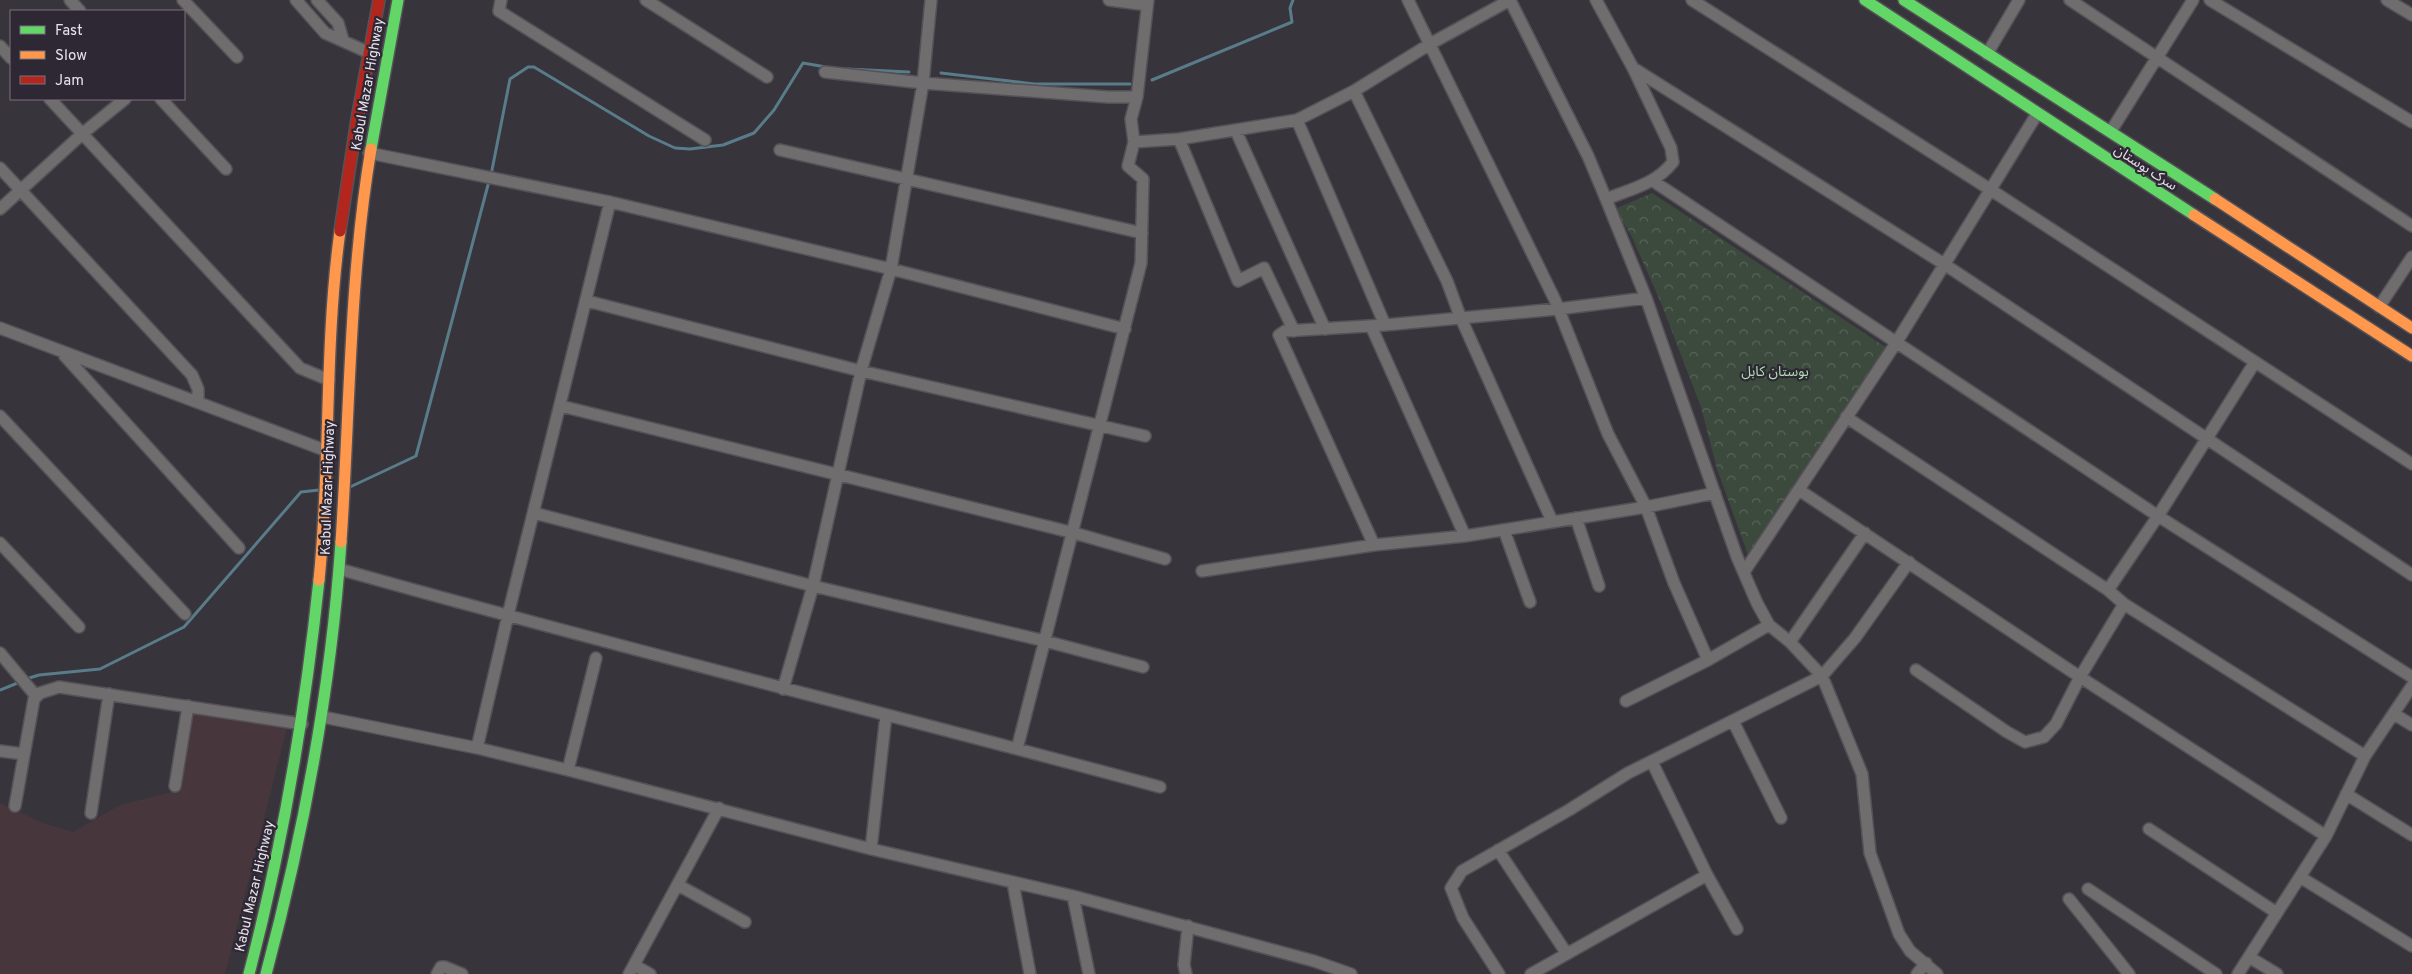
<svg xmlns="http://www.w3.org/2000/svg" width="2412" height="974" font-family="Overpass,'Noto Sans Arabic',sans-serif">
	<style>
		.commercial { fill: #48363d }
		.forest { fill: url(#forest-crowns) }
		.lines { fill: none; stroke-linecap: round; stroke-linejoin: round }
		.stream { stroke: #587c89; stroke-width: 3 }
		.street-casing { stroke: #545157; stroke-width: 14 }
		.fast-casing { stroke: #545157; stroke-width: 14 }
		.slow-casing { stroke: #545157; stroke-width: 14 }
		.jam-casing { stroke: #545157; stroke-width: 14 }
		.street { stroke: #6f6d6d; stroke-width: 11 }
		.fast { stroke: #63d668; stroke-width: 11 }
		.slow { stroke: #ff974d; stroke-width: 11 }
		.jam { stroke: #b3261e; stroke-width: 11 }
		.labels { text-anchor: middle; stroke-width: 4.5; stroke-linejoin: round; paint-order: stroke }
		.street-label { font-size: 14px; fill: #e7e2eb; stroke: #2e2734 }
		.park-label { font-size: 14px; fill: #afddb0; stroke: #2e2734 }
	</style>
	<defs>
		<pattern id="forest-crowns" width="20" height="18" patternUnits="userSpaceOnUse" patternTransform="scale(1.25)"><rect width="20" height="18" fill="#3c4a3e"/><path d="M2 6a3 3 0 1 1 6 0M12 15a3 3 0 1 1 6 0" fill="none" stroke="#58645a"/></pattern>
	</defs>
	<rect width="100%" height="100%" fill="#38343c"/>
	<path class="commercial" d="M188,712l99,16 -62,246h-225v-171l43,20 30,9 47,-27 60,-15z"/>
	<path class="forest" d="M1652,193l235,155 -137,212 -33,-91 -16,-62 -40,-104 -29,-66 -17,-28z"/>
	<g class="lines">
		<path class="stream" d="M847,69l62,3
			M941,73l93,11h96
			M1152,80l140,-58 -2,-14 3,-8
			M491,175l19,-96 18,-12h6l115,69 26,12 15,1 33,-4 31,-12 20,-23 29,-47 23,4
			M350,487l66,-31 72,-271
			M26,679l13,-4 61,-6 84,-42 117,-135 18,-2
			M0,690l20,-8"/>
		<g class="street-casing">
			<path id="street" d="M70,0l10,11
				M183,0l54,57
				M296,0l29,33 47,21
				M317,0l21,23 5,17
				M501,0l-2,11 206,129
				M646,0l121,77
				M1109,0l38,5
				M1408,0l147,300 53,134 38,73 28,76 34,77
				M1510,0l78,156 18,43 40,99 91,259 20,46 12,22 21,17 32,34 40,98 8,79 29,81 11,17 27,23
				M1596,0l37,68 38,80 2,14c-17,22 -42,27 -67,37
				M1692,0l299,190 421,274
				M2070,0l342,226
				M2210,0l202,122
				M2387,0l25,15
				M0,46l11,12
				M1987,54l32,-54
				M1633,68l311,196 468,311
				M825,72l98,11 185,14h29
				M1354,91l93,190 13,35 92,205
				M50,99l250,269 29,12
				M161,99l65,70
				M1297,120l88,205
				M1236,131l89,198
				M2111,131l82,-131
				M1179,139l59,142 26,-13 30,63
				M1134,142l45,-3 118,-19 57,-29 76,-47 80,-44
				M780,150l362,83
				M369,153l241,49 281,67 234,60
				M0,168l192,207 6,14v13
				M1653,181l505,335 254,161
				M0,209l82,-75 43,-35
				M587,301l274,70 284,65
				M2379,307l33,-50
				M1371,326l94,210
				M0,328l327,123
				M64,355l175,193
				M561,406l513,127 91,26
				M0,416l185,198
				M1846,417l262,173 16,14 241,152
				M1799,490l281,187 246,159
				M534,513l279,73 232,55 98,26
				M1576,518l23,68
				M1504,530l26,72
				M0,543l79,84
				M1374,545l-95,-210 6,-4 100,-6 173,-16 88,-11
				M339,569c272,77 548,144 821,218
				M1202,571l172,-26 91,-9 181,-29 69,-14
				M1744,572l152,-229 141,-229
				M2108,590l50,-74 97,-154
				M1790,642l75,-109
				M0,653l36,43
				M1916,670l91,62 18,10 19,-5 12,-13 24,-47 44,-73
				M783,689l30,-103 48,-215 30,-102 32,-186 8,-83
				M1626,701l82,-41 61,-35
				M2394,714l18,11
				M323,717l154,31 91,22 303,79 202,47 241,65 37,13
				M1733,721l48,97
				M477,748l31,-133 102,-413
				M1017,749l124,-486 2,-84 -15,-13 6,-24 -3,-23 6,-22 11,-97
				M0,751l24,3
				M1652,762l55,113 30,54
				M568,770l28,-112
				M175,786l13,-80
				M2346,794l66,41
				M15,806l19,-107 6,-6 19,-6 243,37
				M91,813l18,-119
				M2149,829l128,84
				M871,849l15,-134
				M1498,850l69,104
				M2300,877l112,69
				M1013,883l17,91
				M678,885l67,37
				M2088,889l128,85
				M1073,896l16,78
				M2069,899l60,75
				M2249,957l28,17
				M634,965l16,9
				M437,974l4,-7h4l17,7
				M629,974l90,-166
				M1186,974l-2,-9 4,-39
				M1499,974l-36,-56 -12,-30 11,-17 107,-61 59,-37 194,-97 33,-38 54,-76
				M1531,974l176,-99
				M1917,974l9,-11
				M2238,974l88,-138 39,-80 47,-70"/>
		</g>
		<g class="fast-casing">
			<path id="fast" d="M1865,0l329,215
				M1904,0l311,199
				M371,149l27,-149
				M249,974c34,-130 56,-261 70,-394
				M266,974c38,-142 65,-286 75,-432"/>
		</g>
		<g class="slow-casing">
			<path id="slow" d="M2215,199l197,129
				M2194,215l218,141
				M341,542c9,-132 8,-263 30,-393
				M319,580c12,-116 5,-233 21,-349"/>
		</g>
		<g class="jam-casing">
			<path id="jam" d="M340,231l17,-112 22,-119"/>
		</g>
		<use href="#street" class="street"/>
		<use href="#fast" class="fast"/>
		<use href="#slow" class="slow"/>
		<use href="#jam" class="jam"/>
	</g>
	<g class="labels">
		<g class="street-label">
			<text transform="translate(367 84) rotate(-80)" y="5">Kabul Mazar Highway</text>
			<text transform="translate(2146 167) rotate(33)" y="5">سرک بوستان</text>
			<text transform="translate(327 488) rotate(-88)" y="5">Kabul Mazar Highway</text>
			<text transform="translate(254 886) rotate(-77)" y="5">Kabul Mazar Highway</text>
		</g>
		<g class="park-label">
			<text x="1775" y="376">بوستان کابل</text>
		</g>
	</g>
	<rect x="10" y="10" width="175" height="90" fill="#2e2734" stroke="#78727d"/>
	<rect x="20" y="26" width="25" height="8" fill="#63d668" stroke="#78727d"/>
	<text x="55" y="35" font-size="15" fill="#e7e2eb">Fast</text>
	<rect x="20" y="51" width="25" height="8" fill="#ff974d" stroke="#78727d"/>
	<text x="55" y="60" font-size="15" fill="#e7e2eb">Slow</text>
	<rect x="20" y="76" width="25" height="8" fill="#b3261e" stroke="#78727d"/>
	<text x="55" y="85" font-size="15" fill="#e7e2eb">Jam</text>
</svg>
